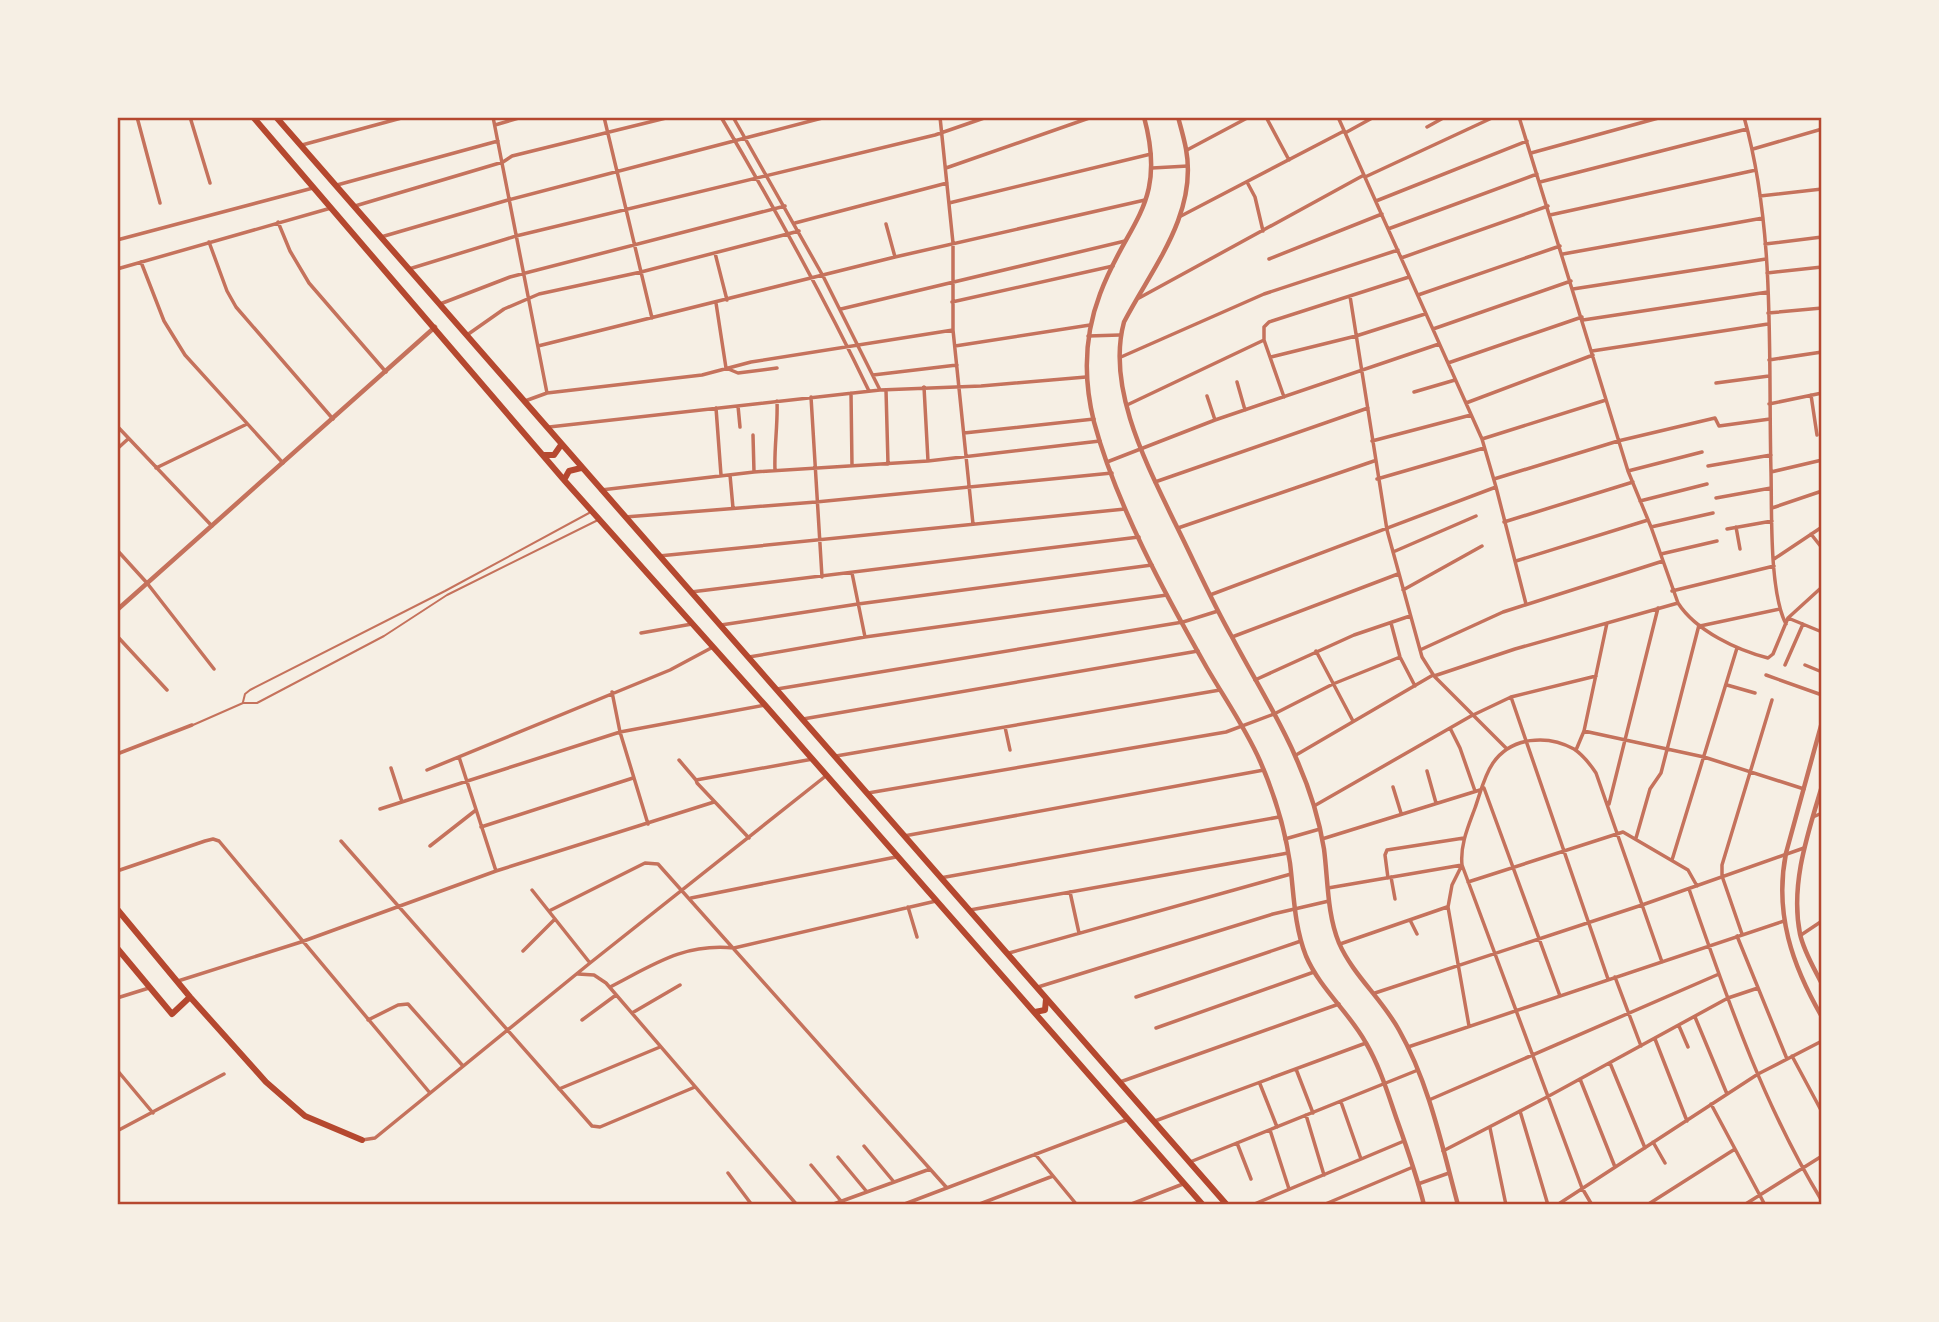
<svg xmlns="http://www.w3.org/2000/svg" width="1939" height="1322" font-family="Arial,sans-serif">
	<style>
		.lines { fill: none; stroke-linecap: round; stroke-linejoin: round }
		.service { stroke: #c5725c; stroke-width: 2 }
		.minor { stroke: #c5725c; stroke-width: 3.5 }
		.tertiary { stroke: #c5725c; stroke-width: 4.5 }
		.primary { stroke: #b5482f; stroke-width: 6 }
		.neatline { fill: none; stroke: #b5482f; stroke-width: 2.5 }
	</style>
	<rect width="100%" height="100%" fill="#f6efe4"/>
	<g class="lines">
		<path class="service" d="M243,702l2,-8 5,-4 195,-99 144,-78
			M193,725l50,-22h14l127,-67 63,-41 151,-75"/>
		<path class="minor" d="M137,117l23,86
			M190,117l20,66
			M493,117l54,276
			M604,117l48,201
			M721,117c53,90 103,180 148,274
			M733,117l90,159 57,114
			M940,117l13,126v87l20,194
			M1266,117l23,43
			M1338,117l144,322 14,48 30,117
			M1519,117l109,354 23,56 27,76c18,28 59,47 90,55l5,-4 15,-36 34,-31
			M1744,117c32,114 24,237 27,355 1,38 -2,120 15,152
			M495,125l27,-8
			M1427,127l18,-10
			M1345,133l29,-16
			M302,145l103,-28
			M1753,149l69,-20
			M1187,150l62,-33
			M1531,153l131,-36
			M946,168l146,-51
			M1152,168l36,-2
			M1365,177l129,-60
			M1247,182l8,15 8,34
			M1540,182l207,-53
			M337,185l161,-44
			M1760,196l62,-7
			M1376,201l151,-60
			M949,203l202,-49
			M355,206l148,-44 9,-6 158,-39
			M1550,215l206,-45
			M1181,216l163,-85
			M278,222l12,29 19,32 77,89
			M795,223l152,-40
			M886,224l9,33
			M1388,229l149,-55
			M381,237l127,-37 318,-83
			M117,240l196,-52
			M209,242l18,49 9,16 97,112
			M1765,244l57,-7
			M715,253l12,47
			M1563,254l200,-36
			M1401,258l147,-52
			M1269,259l113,-45
			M141,262l23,59 21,34 98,108
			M117,269l214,-61
			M409,269l107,-33 419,-101 52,-18
			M1767,273l55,-6
			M1573,289l193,-30
			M1418,295l142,-49
			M1350,296l37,234 35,127 12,19 73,73
			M1139,298l225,-123
			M952,302l161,-36
			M716,303l10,65 12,5 39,-5
			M440,304l70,-27 275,-71
			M841,309l284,-68
			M1768,313l54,-5
			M1583,320l185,-28
			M1433,329l138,-48
			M467,335l37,-26 35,-15 102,-22 158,-41
			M1088,336l32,-1
			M538,346l357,-89 250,-57
			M955,346l135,-21
			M1592,351l176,-27
			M1121,357l143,-63 134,-44
			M1271,357l85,-21 69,-22
			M1769,360l53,-8
			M1448,363l134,-46
			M873,375l84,-10
			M1237,382l8,28
			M1716,383l53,-7
			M924,387l4,74
			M886,390l2,74
			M1414,392l41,-12
			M851,393l1,73
			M1811,395l6,40
			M1207,396l8,24
			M811,397l11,180
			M1284,397l-20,-57v-13l5,-5 140,-45
			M525,401l22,-8 155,-18 49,-13 202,-32
			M1466,403l127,-48
			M1769,404l53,-11
			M1127,405l137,-65
			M738,406l2,21
			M716,408l5,67
			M117,426l95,100
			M549,427l331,-37 101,-4 105,-9
			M964,433l130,-14
			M753,435l1,37
			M1482,439l124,-39
			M1372,441l99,-26
			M117,449l11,-10
			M1107,462l108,-42 224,-76
			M1708,466l63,-11
			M156,468l91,-44
			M775,471c-1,-24 3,-46 2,-70
			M1628,471l74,-19
			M1771,472l51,-12
			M730,475l3,33
			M1377,479l107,-31
			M1494,479l124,-38 97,-23 4,8 51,-7
			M1155,482l213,-74
			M601,490l153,-18 174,-11 172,-20
			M1716,498l55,-10
			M1640,501l67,-17
			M1772,508l50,-17
			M625,517l191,-15 296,-29
			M1504,522l129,-40
			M1651,527l62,-14
			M1736,527l4,22
			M1178,528l196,-67
			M1727,529l45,-8
			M1811,534l11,14
			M117,550l30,33 67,86
			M1393,552l83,-36
			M1661,554l56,-13
			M659,556l466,-47
			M1774,559l48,-32
			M1516,561l132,-41
			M852,573l13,64
			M1403,590l79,-44
			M1672,591l102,-25
			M691,592l448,-55
			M1210,595l286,-108
			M1788,618l34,14
			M1391,623l9,34 15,29
			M721,625l137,-21 294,-39
			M1700,626l80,-17
			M641,633l51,-9
			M117,636l50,54
			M1232,637l166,-63
			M1420,650l83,-38 160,-51
			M1316,651l37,70
			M749,657l116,-20 302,-42
			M1785,665l18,-41
			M1805,665l17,7
			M1766,675l56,20
			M1434,676l81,-27 163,-46
			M1255,680l99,-45 56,-19
			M1727,685l28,8
			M777,689l406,-67 35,-11
			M612,692l8,40 28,92
			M1511,697l97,282
			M803,719l395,-68
			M1005,727l5,23
			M1450,728l10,20 15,43
			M1584,731l120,26 100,32
			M1576,750l8,-19 23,-108
			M117,754l75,-29
			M1296,755l137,-80
			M836,756l384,-66
			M459,757l37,114
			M679,760l17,20
			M391,768l11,34
			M427,770l243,-100 43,-23
			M1427,771l9,32
			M1393,787l8,26
			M1484,788l76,208
			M868,793l358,-61 48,-18 59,-30 67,-27
			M1609,804l49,-196
			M1314,806l157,-90 40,-19 85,-21
			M380,809l240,-77 145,-27
			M1813,817l9,-4
			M481,827l152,-49
			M904,836l360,-66
			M749,838l-52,-55 -1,-3 117,-21
			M1636,838l14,-49 11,-16 38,-148
			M1285,839l35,-10
			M1322,839l158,-49
			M341,841l251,285 8,1 95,-40
			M430,846l46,-36
			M1672,860l65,-212
			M1462,865l-10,20 -4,22 21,119
			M117,871l88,-30 8,-2 6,2 211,252
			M1391,877l4,22
			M940,878l339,-61
			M1388,878l-3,-23 2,-5 77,-12
			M1468,882l155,-50 65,38 9,16
			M1328,888l134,-23
			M1689,889c37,106 74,216 133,312
			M532,890l58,73
			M1070,892l9,41
			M691,898l205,-41
			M908,907l9,30
			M970,910l318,-57
			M549,911l96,-48 13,1 289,324
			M1410,920l7,14
			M1742,934l-20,-58v-11l50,-165
			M1801,935l21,-14
			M1737,936l50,123
			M1340,944l107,-37
			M523,951l32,-32
			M1009,953l282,-79
			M578,974l16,1 12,8 191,222
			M1615,977l26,69
			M178,981l123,-39 195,-71 218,-69
			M610,987c43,-22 73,-44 124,-39l202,-47
			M1038,987l235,-73 56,-13
			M1375,993l267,-88 162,-57
			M1136,997l165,-56
			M117,998l32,-10
			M632,1013l48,-28
			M1695,1017l32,77
			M368,1020l30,-15 10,-1 55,62
			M582,1020l34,-25
			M1679,1026l9,21
			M1156,1028l158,-56
			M1655,1039l32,82
			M1408,1047l376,-126
			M1792,1056l30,56
			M1610,1063l35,85
			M1296,1069l17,44
			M117,1070l36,43
			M1580,1079l35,88
			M1120,1082l219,-78
			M1260,1084l17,43
			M559,1089l101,-42
			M1429,1100l290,-126
			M1341,1102l20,57
			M1711,1104l54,101
			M1520,1111l28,94
			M1306,1115l18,60
			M1155,1121l211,-78
			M1490,1128l16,77
			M1270,1130l19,59
			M117,1131l107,-57
			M362,1140l13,-2 215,-175 237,-188
			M1653,1142l12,21
			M1237,1143l14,36
			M864,1146l30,36
			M1443,1151l104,-54 181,-99 30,-10
			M1035,1154l42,51
			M838,1157l29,35
			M1190,1162l228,-92
			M811,1165l30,36
			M728,1173l24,32
			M1418,1184l31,-11
			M831,1205l99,-36
			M902,1205l224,-85
			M977,1205l76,-29
			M1129,1205l54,-21
			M1252,1205l152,-64
			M1323,1205l90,-38
			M1557,1205l201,-131 64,-33
			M1592,1205l-10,-17 -120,-323c-2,-20 6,-38 13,-57 5,-14 9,-32 18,-45 18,-26 54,-29 81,-14 9,6 16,15 22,24l66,189
			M1647,1205l88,-56
			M1744,1205l78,-49"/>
		<path class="tertiary" d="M1144,117c24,88 -17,104 -44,177 -16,42 -17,84 -6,128 22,82 71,172 113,246 18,31 39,61 53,93 14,32 25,68 30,102 4,32 4,62 16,93 14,33 43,56 60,87 14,24 22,51 31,77 10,28 20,56 27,85
			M1178,117c3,11 6,21 8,32 12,65 -34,119 -62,173 -18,66 23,143 51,201 19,38 36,77 57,114 21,40 46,79 64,121 13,29 23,60 28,91 4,31 3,65 15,94 14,32 43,56 60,87 30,53 43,116 59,175
			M117,610l318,-283
			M1822,722l-36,131c-12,60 6,112 36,164
			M1822,786c-14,47 -32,98 -22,148 4,18 14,34 22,50"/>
		<path class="primary" d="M253,117l311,363 201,225 438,500
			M276,117l951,1088
			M543,455h11l7,-10
			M564,480l5,-9 12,-3
			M117,909l73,88 76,85 39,34 57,24
			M117,948l55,66 18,-17
			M1035,1012l10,-2 1,-11"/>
	</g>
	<rect width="1939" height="1322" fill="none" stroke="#f6efe4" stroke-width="238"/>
	<rect x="119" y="119" width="1701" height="1084" class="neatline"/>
</svg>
